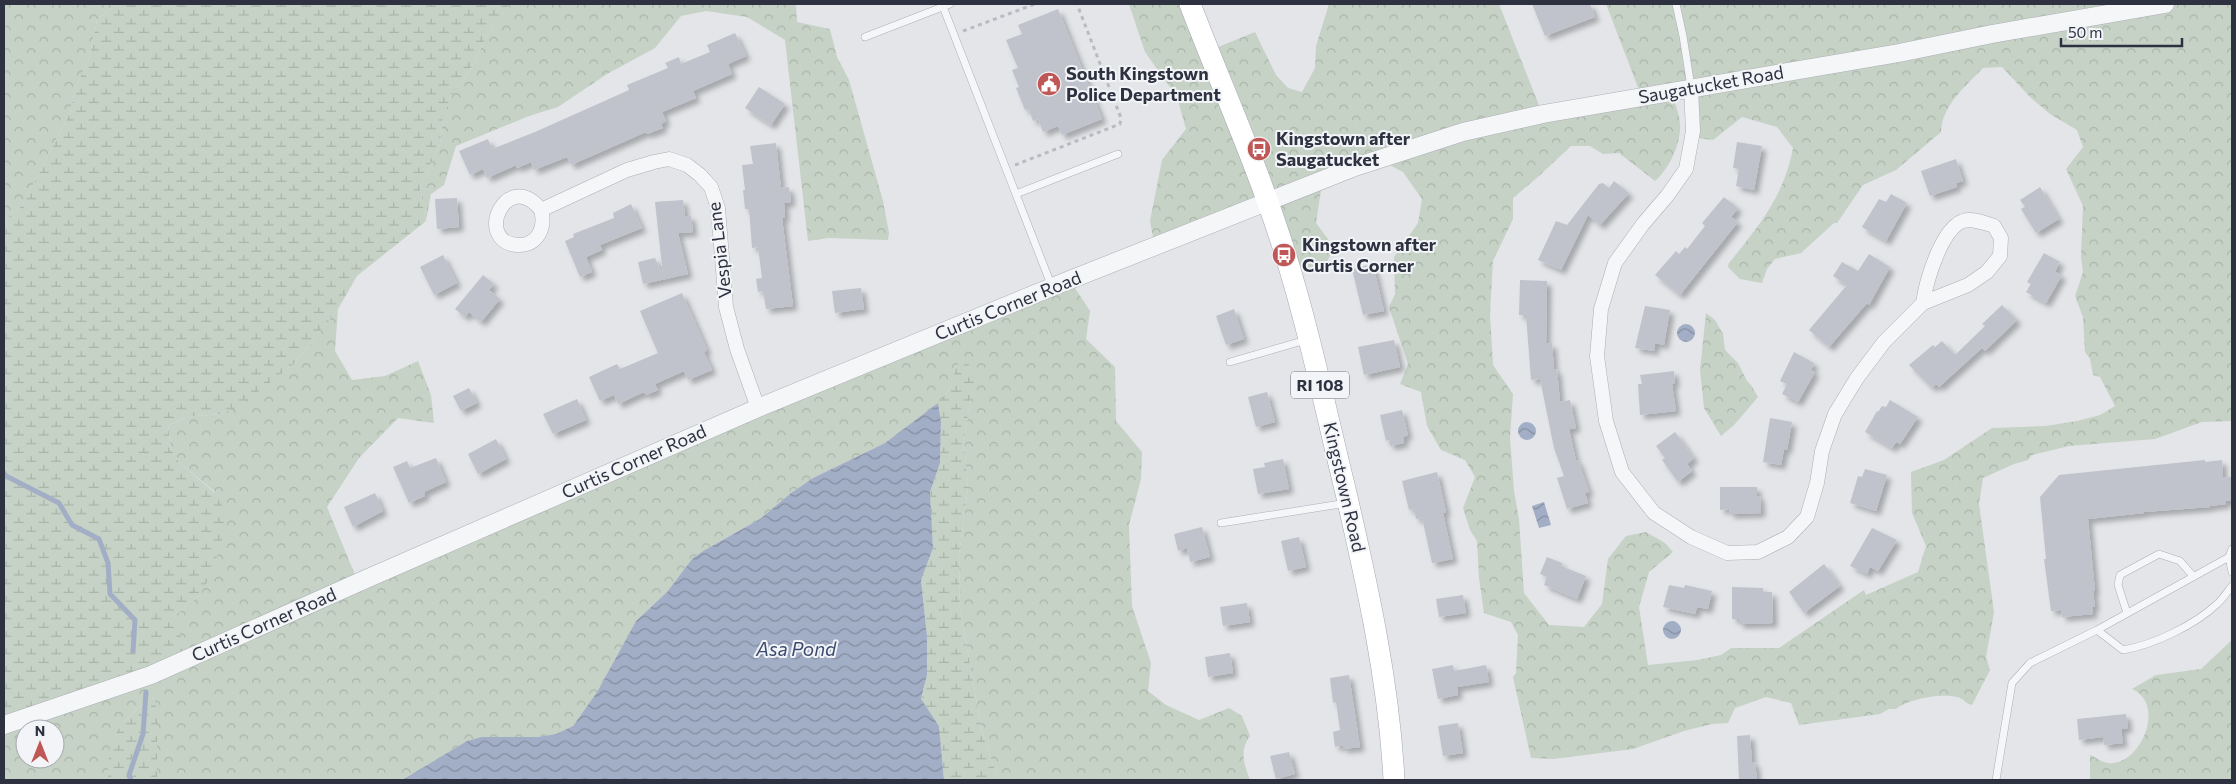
<svg xmlns="http://www.w3.org/2000/svg" width="2236" height="784" font-family="Commissioner,sans-serif">
	<style>
		.forest { fill: url(#forest-crowns); fill-rule: evenodd }
		.wetland { fill: url(#wetland-marsh) }
		.water { fill: url(#water-waves) }
		.lines { fill: none; stroke-linecap: round; stroke-linejoin: round }
		.stream { stroke: #a2aec5; stroke-width: 5 }
		.building { fill: #c1c3cc; filter: url(#shadow) }
		.service-casing { stroke: #acafb6; stroke-width: 8 }
		.minor-casing { stroke: #acafb6; stroke-width: 15 }
		.tertiary-casing { stroke: #acafb6; stroke-width: 19 }
		.primary-casing { stroke: #a4a8b4; stroke-width: 22 }
		.path { stroke: #b9bbc1; stroke-width: 3; stroke-dasharray: 4 4; stroke-linecap: butt }
		.service { stroke: #f5f6f8; stroke-width: 7 }
		.minor { stroke: #f5f6f8; stroke-width: 14 }
		.tertiary { stroke: #f5f6f8; stroke-width: 18 }
		.primary { stroke: #fff; stroke-width: 21 }
		.labels { text-anchor: middle; stroke-width: 4; stroke-linejoin: round; paint-order: stroke }
		.shield { fill: #f2f4f7; stroke: #686c77; stroke-width: 1 }
		.shield-label { font-size: 16px; font-weight: bold; fill: #2d3140 }
		.poi-label { font-size: 18px; font-weight: bold; fill: #2d3140; stroke: #f2f4f7; text-anchor: start }
		.street-label { font-size: 18px; fill: #2d3140; stroke: #f2f4f7 }
		.water-label { font-size: 19px; font-style: italic; fill: #3b4b6f; stroke: #f2f4f7 }
	</style>
	<defs>
		<pattern id="forest-crowns" width="20" height="18" patternUnits="userSpaceOnUse" patternTransform="scale(1.25)"><rect width="20" height="18" fill="#c6d2c5"/><path d="M2 6a3 3 0 1 1 6 0M12 15a3 3 0 1 1 6 0" fill="none" stroke="#aab5aa"/></pattern>
		<pattern id="wetland-marsh" width="20" height="14" patternUnits="userSpaceOnUse" patternTransform="scale(1.25)"><rect width="20" height="14" fill="#c6d2c5"/><path d="M1 5h8M5 5V1M11 12h8M15 12V8" fill="none" stroke="#aab5aa"/></pattern>
		<pattern id="water-waves" width="16" height="10" patternUnits="userSpaceOnUse" patternTransform="scale(1.25)"><rect width="16" height="10" fill="#a2aec5"/><path d="M0 5q4-4 8 0t8 0" fill="none" stroke="#848ea1"/></pattern>
		<filter id="shadow"><feDropShadow dx="4.5" dy="4.5" stdDeviation="2.5" flood-color="#0004"/></filter>
	</defs>
	<rect width="100%" height="100%" fill="#e3e5e9"/>
	<path class="forest" d="M4,4h112l-19,16 -8,39 -13,27 -6,27 -48,93 -16,13 -2,-1z
		M510,4h286l1,18 33,7 7,28 12,23 34,121 6,32 -1,7 -59,-2 -21,3 -23,-201 -38,-23 -41,-6 -25,5 -26,32 -48,26 -49,33 -29,9 -73,30 -12,39 -13,9 -5,27 -6,-34 20,-43 3,-27 7,-19 18,-24 23,-46z
		M1129,4h62l20,46 44,-18 21,43 12,13 14,4 13,-24 1,-22 13,-42h170l41,104 99,-18 -33,-86h626v417l-30,1 -47,17 -86,7 -37,9 -4,5 -14,4 -31,14 -4,26 15,108 -8,45 4,13 -18,35c-5,-1 -6,-3 -10,-6 -13,-8 -56,0 -66,10h-7l-9,5 -81,11 -8,-22 -25,-6 -31,11 -7,15 -16,1 -28,7 -51,18 -80,10 -22,-1 -18,-81 3,-4 2,-38 -7,-13 -27,-9 -5,-35 -2,-37 -7,-11 -7,-22 12,-31 -10,-17 -24,-10 -14,-24 -6,-34 -21,-8 8,-20 -19,-57 6,-13 -1,-37 24,-34 4,-24 -19,-27 -27,-14 -53,19 -7,46 18,24 -7,15 -31,11 -26,-66 -116,36 -4,-22 12,-61 24,-31 -9,-32 -32,-45zM2002,67l28,30 20,17 27,16 6,17 -17,22 17,37 -2,50 2,16 -8,24 8,21 2,35 5,7 3,16 7,2 15,29 -15,9 -23,6 -31,5 -54,2 -48,32 -33,12 1,41 14,33 -8,26 -52,23 -2,-5 -85,58h-48l-10,7 -23,5 -50,5 -9,-58 10,-35 24,-20 -8,-9 -19,-11 -20,4 -18,23 -6,45 -18,23 -35,-2 -25,-32 -5,-74 -5,-28 -4,-53 3,-44 -20,-29 -3,-51 3,-53 20,-42v-21l26,-22 32,-30h19l13,8 16,-1 36,28c14,-12 26,-37 25,-56 0,-11 -6,-24 -9,-34l26,-6 3,35 -4,18 17,2 29,-23 35,10 16,21c-9,48 -34,78 -64,115l-1,4 12,12 22,4 5,-14 8,-10 26,-6 33,-30h3l26,-38 33,-15 45,-38c1,-27 25,-46 42,-64z
		M1071,282l19,29 -4,28 29,28 1,54 26,31 -1,27 -12,46 3,81 19,57 -3,28 18,14 33,15 30,-12 13,8 8,20c-11,15 -6,28 0,44h-252l-16,-49 -22,-122 -1,-54 9,-67 -4,-46 6,-41 5,-11 -19,-25 -3,16 -9,17 -14,12 -45,33 -72,35 -22,15 -31,26 -57,32 -11,8 -25,33 -31,29 -39,71 -24,34 -17,8 -19,3h-56l-14,4 -65,39h-245v-70l-4,-13c-34,22 -45,44 -45,83h-104v-58l170,-106 25,-20 16,-104 -36,-30 -8,-13 -3,-23 18,-9 35,-3 74,-51 43,-54 -3,42 17,29 33,-4 33,-15 13,34 3,28 -36,-5 -39,40 -32,49 28,68zM25,729h30v30h-30z
		M1706,313l9,7 8,14 2,16 13,13 9,18 4,4 7,12 -24,28 -13,11 -17,-28 -4,-38z
		M2232,640v140h-142v-25c5,2 10,6 14,7 33,11 65,-57 28,-73l24,-14 45,-6z"/>
	<path class="wetland" d="M116,4h394l-19,24 -23,46 -18,24 -7,19 -3,27 -20,43 6,34 -69,55 -19,33 -43,54 -55,43 -19,8 -35,3 -18,9 3,23 8,13 36,31 11,18 -3,27 -13,39 -11,19 -25,20 13,38 -183,68v-504l2,1 16,-13 48,-93 6,-27 13,-27 8,-39z
		M967,360l6,18 2,12 -5,11 -6,41 4,46 -9,67 1,54 22,122 16,49h-54l-5,-54 -18,-26 6,-25v-39l-6,-56 12,-32 -3,-56 10,-29 1,-42 -3,-18c12,-10 15,-23 18,-38z
		M153,697l4,12v71h-49c0,-10 0,-21 2,-32 5,-21 26,-40 43,-51z"/>
	<path class="water" d="M1677 333a9 9 0 1 1 18 0a9 9 0 1 1-18 0Z
		M938,403l3,18 -1,42 -10,29 3,56 -12,32 6,56v39l-6,24 18,27 5,54h-542l65,-39 14,-4h56l19,-3 17,-8 24,-34 39,-71 31,-29 25,-33 11,-8 57,-32 31,-26 22,-15 72,-35z
		M1518 431a9 9 0 1 1 18 0a9 9 0 1 1-18 0Z
		M1544,502l7,23 -12,3 -7,-22z
		M1663 630a9 9 0 1 1 18 0a9 9 0 1 1-18 0Z"/>
	<g class="lines">
		<path class="stream" d="M4,473l2,3 53,27 13,22 27,14 9,24 2,31 25,26 -2,31
			M131,780l-2,-5 14,-41 3,-42"/>
	</g>
	<path class="building" d="M1532,4h58l5,13 -50,19z
		M1058,9l44,110 -40,16 -4,-9 -15,6 -5,-13 -5,2 -4,-12 -4,1 -9,-22 3,-1 -7,-17 6,-2 -12,-28 16,-6 -4,-9z
		M735,33l11,23 -18,8 4,10 -39,17 3,7 -34,14 4,9 -5,3 2,4 -16,6 -1,-2 -75,33 -4,-8 -33,13 -3,-8 -14,6 -1,-3 -29,13 -4,-9 -13,6 -11,-24 29,-12 4,10 43,-17 94,-42 -2,-5 41,-17 -3,-5 14,-6 2,7 29,-12 -3,-7z
		M759,87l26,17 -14,21 -26,-17z
		M1737,142l25,4 -8,44 -18,-4 3,-17 -6,-1z
		M776,143l5,45 8,-1 2,15 -7,1 1,15h-3l11,88 -27,3 -3,-18 -5,1 -2,-13 6,-1 -4,-31 -6,1 -3,-39h-4l-2,-19h2l-3,-25 11,-1 -3,-18z
		M1956,159l7,22 -7,2 1,4 -27,9 -9,-25z
		M1614,181l15,12 -29,32 -12,-10 -27,55 -23,-10 18,-39 11,4 32,-41 4,-1 6,5z
		M2040,187l19,32 -23,14 -15,-24 4,-2 -5,-7z
		M1891,194l16,9 -21,38 -24,-14 17,-28 7,3z
		M1724,197l14,11 -7,9 7,5 -58,73 -25,-20 21,-24 3,3 6,-7 2,2 18,-23 -3,-3z
		M457,198l2,29 -22,2 -2,-30z
		M683,200l2,16h6l2,16 -15,1 10,41 -45,10 -5,-22 17,-4 8,17 -8,-73z
		M631,204l11,24 -42,17 2,5 -16,7 6,15 -12,5 -15,-36 9,-4 -1,-3 41,-16 -1,-5z
		M2044,253l16,9 -5,10 7,3 -16,28 -20,-11 5,-8 -4,-2z
		M1869,254l21,13 -21,38 -2,-2 -38,44 -20,-17 38,-45 -14,-9 9,-14 16,9z
		M443,255l14,28 -23,12 -14,-28z
		M1373,264l11,47 -21,4 -11,-46z
		M483,275l11,9 -5,6 11,9 -19,23 -12,-10 -4,5 -10,-8z
		M1520,280l27,1 -1,63 6,-1 2,27 3,-1 3,33 10,-2 6,28 -7,1 7,32 2,-1 11,32 -4,1 3,10 -21,6 -10,-31 7,-2 -10,-28 -14,-69 -9,1 -5,-65h-7z
		M861,288l3,21 -29,4 -3,-22z
		M682,293l25,57 -3,2 8,18 -24,10 -4,-9 -29,13 3,6 -12,5 -2,-3 -26,12 -4,-9 -14,6 -11,-24 28,-13 3,5 38,-16 -18,-42z
		M2002,305l15,15 -32,31 -3,-3 -43,39 -3,-3 -4,4 -23,-23 24,-20 2,2 7,-6 13,14 30,-29 -3,-2z
		M1645,306l25,4 -6,35 -9,-2 -1,8 -19,-3z
		M1234,309l10,30 -18,6 -10,-29z
		M1394,340l6,27 -36,8 -6,-28z
		M1794,352l20,11 -3,7 4,2 -17,30 -16,-8 5,-10 -7,-3z
		M1674,371l1,12 -3,1 4,27 -36,4 -2,-31h4l-2,-9z
		M469,388l8,15 -16,8 -8,-15z
		M1267,392l8,30 -19,5 -8,-30z
		M577,399l9,21 -33,14 -10,-20z
		M1890,400l28,17 -18,27 -4,-2 -4,6 -27,-16 12,-21 1,1 4,-6 4,1z
		M1402,410l6,25 -5,2 1,6 -14,3 -1,-6 -3,1 -6,-26z
		M1770,418l22,4 -5,28 -3,-1 -3,16 -18,-3z
		M1675,432l19,26 -7,6 5,7 -14,11 -16,-22 3,-2 -9,-12z
		M496,439l10,20 -28,15 -10,-20z
		M436,458l10,24 -22,10 1,4 -16,7 -16,-36 14,-6 3,7z
		M1283,459l6,30 -31,5 -5,-25 12,-2 -1,-4z
		M2205,460v2l17,-2 1,17h8l1,23 -7,1 1,3 -16,2v1l-66,5v1l-56,6 7,72h-2l2,16h-3l1,7 -31,3 -1,-7 -10,1 -7,-52h2l-6,-62 19,-22z
		M1865,469l22,6 -11,36 -26,-8 8,-27 4,1z
		M1437,472l9,40 -3,1 10,46 -21,4 -10,-45 -6,1 -2,-10 -5,1 -7,-29z
		M1720,487h37v9h3l1,17 -31,1 -1,-5 -9,1z
		M375,493l8,18 -30,16 -9,-20z
		M1202,527l8,30 -20,5 -3,-14 -9,3 -4,-17z
		M1872,528l25,12 -19,31 -8,-4 -3,7 -17,-8z
		M1299,537l7,30 -18,4 -7,-30z
		M1547,557l15,6 -1,3 25,10 -9,23 -33,-14 3,-8 -7,-3z
		M1824,564l16,22 -36,27 -15,-21z
		M1669,585l15,3 1,-3 27,6 -4,18 -11,-2 -2,7 -32,-7z
		M1732,587l31,1v4h9l1,31 -34,1v-5h-7z
		M1463,595l3,18 -27,4 -3,-18z
		M1247,603l3,19 -27,4 -3,-19z
		M1230,653l3,20 -25,4 -3,-20z
		M1453,665l1,6 32,-6 3,17 -32,5 1,8 -20,4 -6,-30z
		M1349,675l11,72 -17,2v-4l-8,2 -2,-15 7,-2 -4,-28 -3,1 -3,-25z
		M2126,714l2,14 -7,1 2,14 -19,2 -1,-8 -24,3 -2,-21z
		M1458,723l5,30 -20,3 -5,-30z
		M1750,735l2,28 3,-1 2,18h-18l-2,-44z
		M1289,752l6,22 -19,5 -6,-23z"/>
	<g class="lines">
		<g class="service-casing">
			<path id="service" d="M942,4l110,283
				M1676,4l7,32 8,51
				M865,37l85,-33
				M1016,194l102,-40
				M1230,362l76,-22
				M1221,523l126,-20
				M2232,549l-3,8 3,15
				M2127,613l-9,-28 2,-10 39,-21 21,7 13,15
				M2097,630l132,-73
				M1996,780l16,-97 18,-20 67,-33 26,20c30,-5 72,-25 94,-46 6,-5 10,-12 15,-18"/>
		</g>
		<g class="minor-casing">
			<path id="minor" d="M1691,88l2,43 -7,38 -19,27 -24,28 -28,39 -14,46 -4,47 9,65 16,51 32,41 37,24 36,16 31,-1 30,-15 19,-20 10,-34 5,-32 13,-37 22,-36 27,-36 39,-39 45,-18 19,-13 13,-16 1,-18 -7,-12c-9,-3 -22,-8 -31,-5 -22,8 -37,61 -40,82
				M541,210c5,17 -3,36 -24,35 -44,-4 -10,-78 24,-35l86,-40 27,-8 15,-3 18,6 13,10 11,12 7,21 8,99 11,42 21,59"/>
		</g>
		<g class="tertiary-casing">
			<path id="tertiary" d="M4,725l147,-50 215,-96 392,-171 294,-121 303,-120 108,-35 80,-18 356,-61 93,-19 173,-30"/>
		</g>
		<g class="primary-casing">
			<path id="primary" d="M1190,4c31,81 68,163 94,246 25,79 42,162 62,243 22,95 43,190 48,287"/>
		</g>
		<path class="path" d="M963,31l72,-27
			M1015,165l105,-41 1,-6 -44,-114"/>
		<use href="#service" class="service"/>
		<use href="#minor" class="minor"/>
		<use href="#tertiary" class="tertiary"/>
		<use href="#primary" class="primary"/>
	</g>
	<defs>
		<g id="civic-disc" transform="scale(1.25)"><circle r="9.5" fill="#bf5757" stroke="#f2f4f7"/><path d="M-.6-6.5H3V-4.5H.6V-3L4-1V1h2V6H-6V1h2V-1L-.6-3ZM-1.2 2.5V6h2.4V2.5Z" fill="#fff"/></g>
		<g id="bus-disc" transform="scale(1.25)"><circle r="9.5" fill="#bf5757" stroke="#f2f4f7"/><path d="M-5-6H5V4H4V6H2V4H-2V6H-4V4H-5ZM-3.5-4V0h7V-4ZM-3.5 1.2v1.5H-2V1.2ZM2 1.2v1.5H3.5V1.2Z" fill="#fff"/></g>
	</defs>
	<g fill-rule="evenodd">
		<use href="#civic-disc" x="1049" y="84"/>
		<use href="#bus-disc" x="1259" y="149"/>
		<use href="#bus-disc" x="1284" y="255"/>
	</g>
	<g class="labels">
		<rect class="shield" x="1291" y="371.5" width="58" height="27" rx="4"/>
		<g class="shield-label">
			<text x="1320" y="391">RI 108</text>
		</g>
		<g class="poi-label">
			<text x="1066" y="80">South Kingstown<tspan x="1066" dy="21">Police Department</tspan></text>
			<text x="1276" y="145">Kingstown after<tspan x="1276" dy="21">Saugatucket</tspan></text>
			<text x="1302" y="251">Kingstown after<tspan x="1302" dy="21">Curtis Corner</tspan></text>
		</g>
		<g class="street-label">
			<text transform="translate(1711 85) rotate(-10)" y="6">Saugatucket Road</text>
			<text transform="translate(720 250) rotate(-97)" y="6">Vespia Lane</text>
			<text transform="translate(1008 306) rotate(-22)" y="6">Curtis Corner Road</text>
			<text transform="translate(634 462) rotate(-24)" y="6">Curtis Corner Road</text>
			<text transform="translate(1344 487) rotate(77)" y="6">Kingstown Road</text>
			<text transform="translate(264 625) rotate(-24)" y="6">Curtis Corner Road</text>
		</g>
		<g class="water-label">
			<text x="796" y="656">Asa Pond</text>
		</g>
	</g>
	<rect width="2236" height="784" fill="none" stroke="#2d3140" stroke-width="10"/>
	<g transform="translate(40 744)"><circle r="24" fill="#f2f4f7" stroke="#a3a6ae"/>
	<path d="M0-4L9 19L0 12L-9 19Z" fill="#bf5757"/>
	<text y="-8" font-size="14" font-weight="bold" text-anchor="middle" fill="#2d3140">N</text>
	</g>
	<path d="M2061 38v8h121v-8" fill="none" stroke="#2d3140" stroke-width="2.5"/>
	<text x="2068" y="38" font-size="15" fill="#2d3140" stroke="#f2f4f7" stroke-width="4" paint-order="stroke">50 m</text>
</svg>
